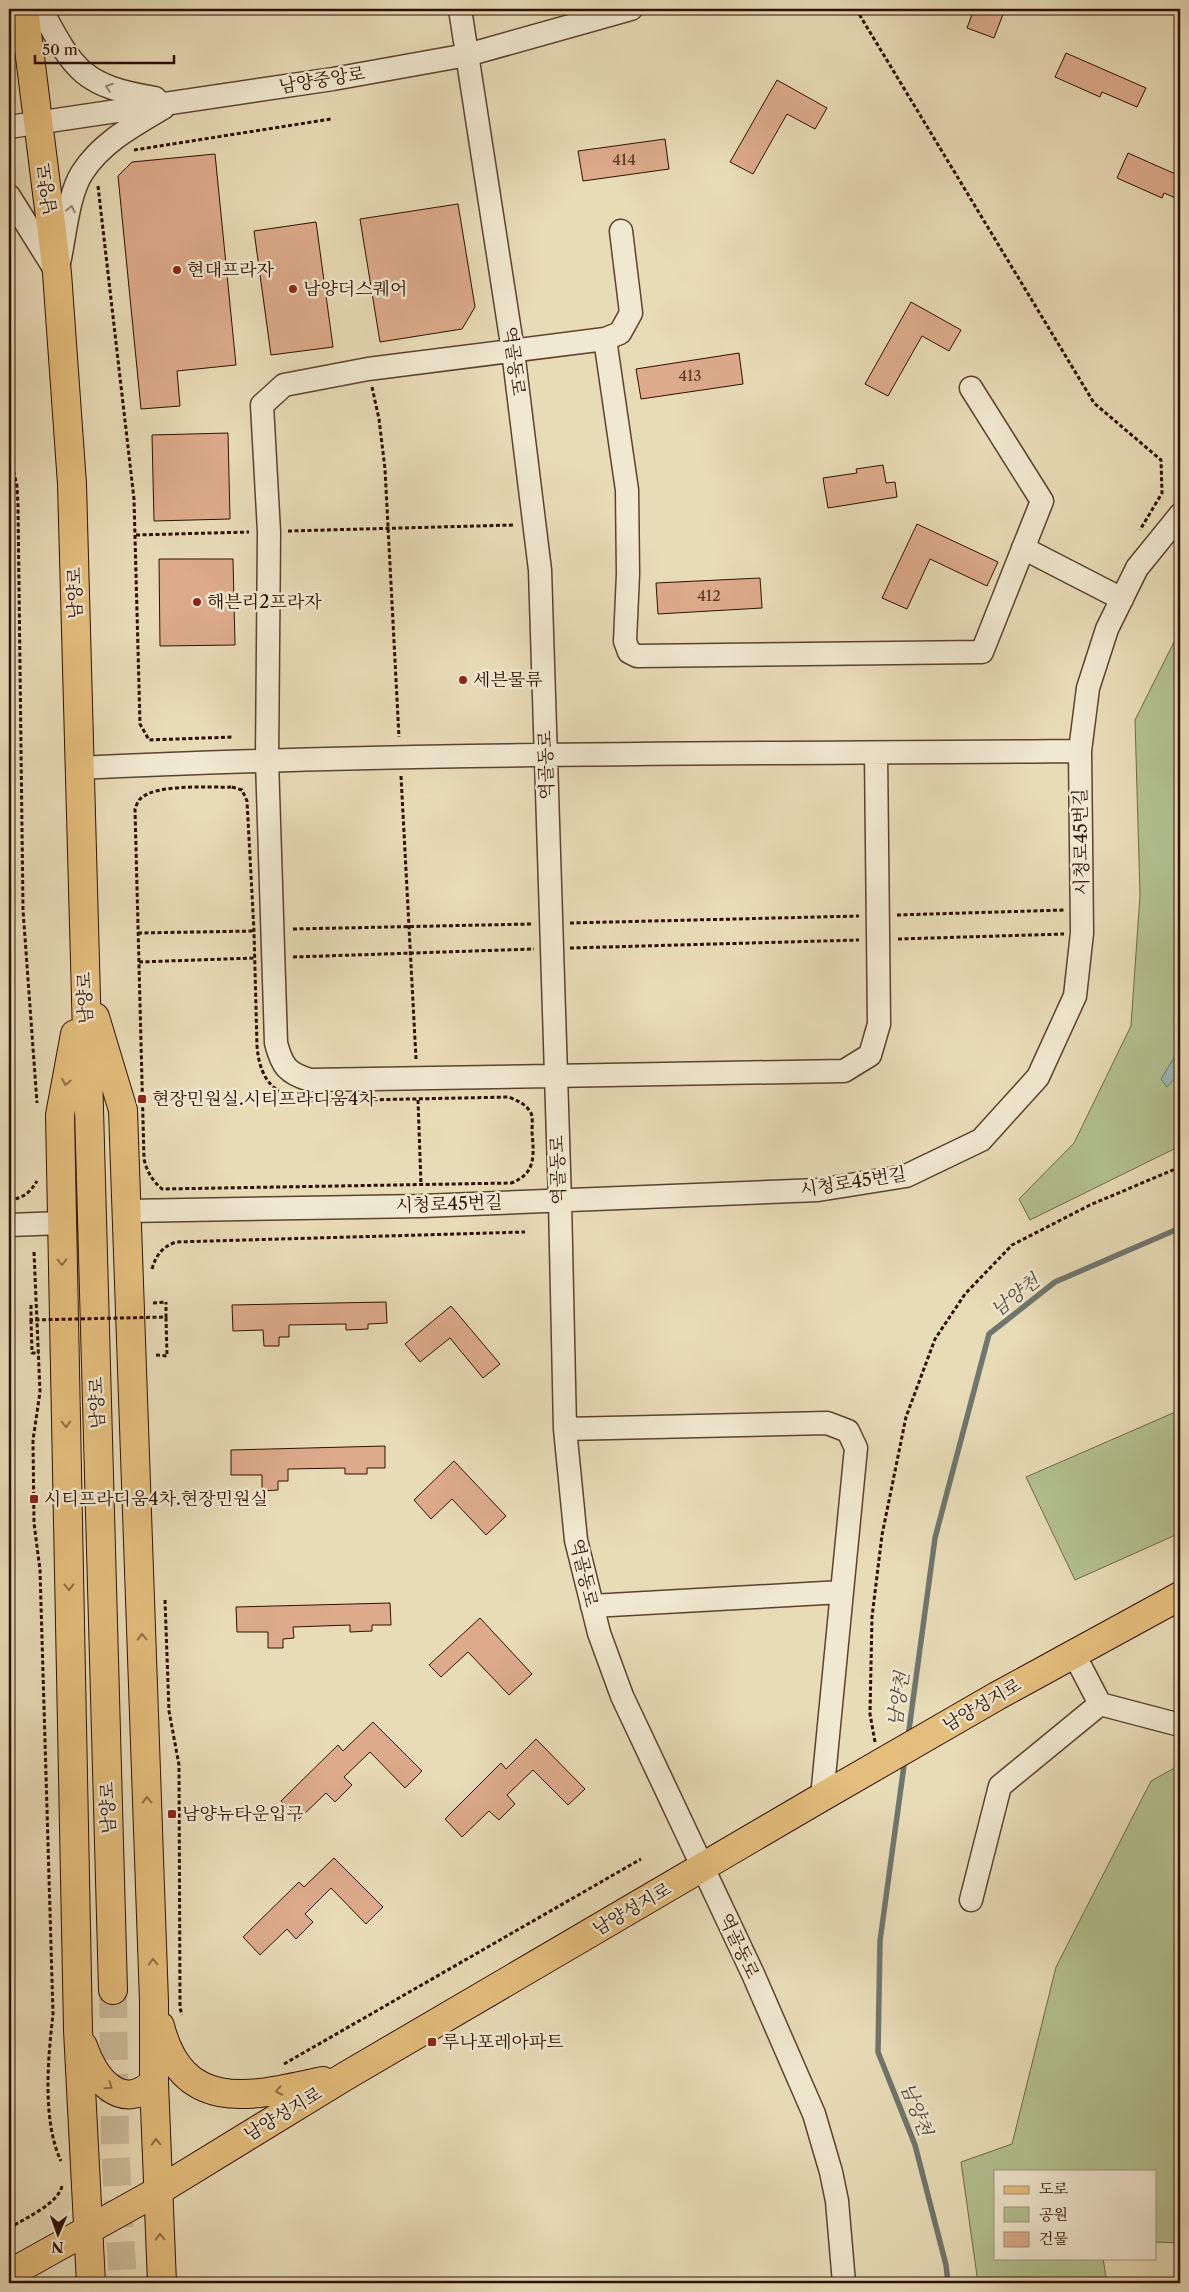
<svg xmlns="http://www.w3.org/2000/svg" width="1189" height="2292" font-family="'Libre Caslon Text','Noto Serif KR',serif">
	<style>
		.green { fill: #b3c190; stroke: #706849 }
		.water { fill: #99bab7; stroke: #6e766f }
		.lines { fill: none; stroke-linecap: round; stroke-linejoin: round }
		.stream { stroke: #6e766f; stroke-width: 5.5 }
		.building { fill: #ddab8c; stroke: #2e0f02 }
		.major-tunnel { stroke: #ccbd9c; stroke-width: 28; stroke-dasharray: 28 14; stroke-linecap: butt }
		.minor-casing { stroke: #5c422f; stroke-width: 25 }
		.major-casing { stroke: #2e0f02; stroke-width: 30 }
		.path { stroke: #2e0f02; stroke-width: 3; stroke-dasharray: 4 2.5; stroke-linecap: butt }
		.minor { stroke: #f0e8d0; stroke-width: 22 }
		.major { stroke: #e4be7c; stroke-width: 28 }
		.path-bridge { stroke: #2e0f02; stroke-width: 3; stroke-dasharray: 4 2.5; stroke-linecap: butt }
		.oneway { stroke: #998673 }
		.oneway2 { stroke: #926f45 }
		.poi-dot { fill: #8f2418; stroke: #f0e8d0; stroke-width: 2 }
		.labels { text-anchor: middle; stroke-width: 5; stroke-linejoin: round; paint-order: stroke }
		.number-label { font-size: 15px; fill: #5a3624 }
		.street-label { font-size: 18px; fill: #2e0f02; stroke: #f0e8d0 }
		.poi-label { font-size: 18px; fill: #2e0f02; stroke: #f0e8d0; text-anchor: start }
		.water-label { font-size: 19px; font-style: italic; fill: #534b41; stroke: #f0e8d0 }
	</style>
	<rect width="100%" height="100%" fill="#e8dcb7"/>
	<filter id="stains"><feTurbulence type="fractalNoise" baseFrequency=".004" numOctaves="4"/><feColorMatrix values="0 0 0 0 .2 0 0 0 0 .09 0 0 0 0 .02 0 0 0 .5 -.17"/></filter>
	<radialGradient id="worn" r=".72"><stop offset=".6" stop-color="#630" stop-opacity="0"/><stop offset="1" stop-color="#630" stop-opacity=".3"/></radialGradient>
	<path class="green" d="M1180,630v516l-150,74 -11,-21 55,-56 57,-117 9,-131 -5,-175z
		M1180,1410v123l-105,47 -49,-103z
		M1180,1765v478l-25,-1v-71h-160v87h108l4,25h-129l-17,-121 51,-18 44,-177 95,-186z
		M9,1768l5,384 -5,3z"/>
	<path class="water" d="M1180,1048v25l-13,14 -6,-8z"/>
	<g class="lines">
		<path class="stream" d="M908,1737l27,-199 54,-204 66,-52 125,-54
			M905,1758l-25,183 -2,111 37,93 31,120 2,18"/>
	</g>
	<path class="building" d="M974,9h31l-11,29 -27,-10z
		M1066,53l80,35 -9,19 -35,-15 -2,5 -45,-20z
		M777,80l50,28 -12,21 -28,-15 -34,60 -23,-12z
		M665,139l4,30 -86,12 -5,-30z
		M1128,153l52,23v24l-16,-7 -2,5 -45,-20z
		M215,154l21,211 -59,6 3,35 -39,3 -23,-233 14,-14z
		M458,204l17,103 -13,22 -82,13 -20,-123z
		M316,222l17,125 -62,8 -17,-124z
		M911,302l50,28 -12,21 -27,-15 -34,60 -23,-12z
		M739,353l4,31 -102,15 -5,-30z
		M228,433l2,86 -76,2 -2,-86z
		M883,465l3,18 9,-1 2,15 -69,11 -5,-30 34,-5 -1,-4z
		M917,524l81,38 -11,24 -57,-27 -23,50 -25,-11z
		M159,559h74l2,86 -75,1z
		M760,578l2,30 -104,6 -2,-31z
		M386,1302l1,21 -19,1v5l-22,1v-6l-57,1v12h-10v9h-15l-1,-16 -30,1 -1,-26z
		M451,1306l49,58 -17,14 -33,-40 -30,24 -15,-18z
		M385,1446v22h-18v6h-22v-6l-57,1v12h-10v9l-16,1v-16h-31v-25z
		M454,1461l52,55 -20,19 -34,-36 -21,20 -17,-19z
		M390,1603l1,22h-19v6l-22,1v-7l-57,2 1,11 -11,1v9h-15v-16h-31l-1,-25z
		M480,1618l52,56 -23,21 -41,-43 -27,25 -12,-12z
		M373,1722l49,49 -17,17 -35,-36 -26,25 8,8 -17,17 -9,-9 -27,26 -18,-18 57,-56 5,6z
		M536,1739l49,50 -17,16 -35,-35 -26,25 8,9 -16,16 -10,-9 -27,26 -17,-18 56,-56 5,6z
		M334,1858l49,49 -17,17 -35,-36 -26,26 8,8 -17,17 -9,-10 -27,26 -17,-18 56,-55 5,5z"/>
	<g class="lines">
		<path class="major-tunnel" d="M113,1990l2,157 8,136"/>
		<g class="minor-casing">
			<path id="minor" d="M41,9c33,62 42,77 114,89
				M460,9l53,342 27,219 20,631 5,228 11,111 23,93 23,63 131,278 61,140 17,58 6,29 7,82
				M9,127l324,-48 134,-24 164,-46
				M9,196l47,75
				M621,231l10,82 -11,20 -15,6 -237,30 -84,16 -22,20 7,127 -2,228 9,283c6,23 11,30 34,37l534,-9 26,-16 9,-31 -3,-271
				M59,263c6,-27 9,-68 23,-90 19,-30 52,-48 81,-65
				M605,339l22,151 1,84 -3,67 4,11 8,4 345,-4 60,-151 -71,-113
				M1023,548l99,51
				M78,768c334,-16 668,-14 1002,-17
				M127,1211l295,-5 396,-16 88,-14 75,-36 57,-63 37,-81 7,-63 -2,-182 8,-63 19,-59 30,-61 43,-53
				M9,1225l53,-2
				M565,1429l262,-6 21,8 8,17 -34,349
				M592,1606l250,-14
				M1074,1654l26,50 80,21
				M971,1900l29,-114 100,-82"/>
		</g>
		<g class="major-casing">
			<path id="major" d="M24,9l33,264 15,211 41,1506
				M95,1017l28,93 31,892v80l8,201
				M75,1034l-15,81 18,915 13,253
				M160,2026c23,90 94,70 163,55
				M83,2046c10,32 39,68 71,36
				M9,2274l149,-83 186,-114 478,-280 175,-101 183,-100"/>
		</g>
		<path class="path" d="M856,9l238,394 67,57 1,33 -22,37
			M134,150l197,-31
			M98,186l36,313 6,225 9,16 83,-3
			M372,387l7,32 6,50 14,268
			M9,452l8,34 1,20 5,404 14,193
			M288,531l226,-6
			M136,535l113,-3
			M401,776l15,283
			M232,787l10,3 5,11 7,130 3,115c3,37 20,52 56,55l196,-4c9,4 17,7 22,16 2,5 1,13 1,19 2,24 4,42 -21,51l-349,6c-10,-9 -15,-17 -18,-30l-9,-350c1,-3 3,-8 5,-10 16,-16 70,-11 92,-12z
			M897,915l167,-5
			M570,923l289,-7
			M293,929l238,-5
			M138,933l116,-2
			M898,939l166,-5
			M570,948l289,-8
			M293,957l241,-8
			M139,962l115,-4
			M418,1100l3,85
			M9,1200c14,-2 21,-7 28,-19
			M34,1252l6,140 -7,48 1,83 6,47 13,444c-5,43 -11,107 8,147
			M152,1269c4,-14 10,-22 24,-27l349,-10
			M153,1303l13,-1
			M31,1320l1,33h7
			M156,1355l11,1 -1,-39
			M165,1600l4,111 10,54 1,243 2,7
			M875,1742l-5,-28 2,-97 10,-82 24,-118 29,-78 30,-45 47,-49 78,-40 90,-38
			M284,2064l357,-205
			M9,2228c15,-9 49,-24 53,-42"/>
		<use href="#minor" class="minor"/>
		<use href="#major" class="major"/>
		<path class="path-bridge" d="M31,1305v15l135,-3v-15"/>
	</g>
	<defs><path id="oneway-chevron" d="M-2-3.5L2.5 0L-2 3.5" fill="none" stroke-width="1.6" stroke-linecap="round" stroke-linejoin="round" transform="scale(1.25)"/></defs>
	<g class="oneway">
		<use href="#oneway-chevron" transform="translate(109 87) rotate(-160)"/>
		<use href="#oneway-chevron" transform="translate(71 209) rotate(-78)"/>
	</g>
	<g class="oneway2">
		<use href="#oneway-chevron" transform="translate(66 1082) rotate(101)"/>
		<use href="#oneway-chevron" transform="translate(62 1262) rotate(89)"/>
		<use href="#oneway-chevron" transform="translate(66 1424) rotate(89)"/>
		<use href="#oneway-chevron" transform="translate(69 1587) rotate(89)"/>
		<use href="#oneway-chevron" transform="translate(142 1637) rotate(-92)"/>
		<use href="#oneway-chevron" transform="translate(147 1800) rotate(-92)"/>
		<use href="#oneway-chevron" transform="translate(153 1962) rotate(-92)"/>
		<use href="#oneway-chevron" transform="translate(109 2086) rotate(35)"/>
		<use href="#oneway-chevron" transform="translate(279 2091) rotate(168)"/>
		<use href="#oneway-chevron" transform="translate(156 2142) rotate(-92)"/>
		<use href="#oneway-chevron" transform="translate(160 2237) rotate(-92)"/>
	</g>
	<g class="poi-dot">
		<circle cx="177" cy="270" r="5"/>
		<circle cx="293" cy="289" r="5"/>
		<circle cx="197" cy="602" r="5"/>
		<circle cx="463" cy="680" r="5"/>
		<rect x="137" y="1094" width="10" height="10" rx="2.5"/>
		<rect x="29" y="1494" width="10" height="10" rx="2.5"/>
		<rect x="167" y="1809" width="10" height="10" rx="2.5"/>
		<rect x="427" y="2037" width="10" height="10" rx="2.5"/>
	</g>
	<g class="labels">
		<g class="number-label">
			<text x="624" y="165">414</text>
			<text x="690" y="381">413</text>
			<text x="709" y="601">412</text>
		</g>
		<g class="street-label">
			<text transform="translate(322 80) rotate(-9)" y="6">남양중앙로</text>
			<text transform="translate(47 189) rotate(-97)" y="6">남양로</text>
			<text transform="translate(514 361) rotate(82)" y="6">역골동로</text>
			<text transform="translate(75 593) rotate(-91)" y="6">남양로</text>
			<text transform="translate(546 765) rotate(-92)" y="6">역골동로</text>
			<text transform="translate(1081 842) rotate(-91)" y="6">시청로45번길</text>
			<text transform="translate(85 998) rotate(-92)" y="6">남양로</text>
			<text transform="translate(558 1170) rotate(-92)" y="6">역골동로</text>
			<text transform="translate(853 1182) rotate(-9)" y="6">시청로45번길</text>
			<text transform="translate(449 1204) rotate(-2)" y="6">시청로45번길</text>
			<text transform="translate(97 1403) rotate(-92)" y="6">남양로</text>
			<text transform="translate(584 1573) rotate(77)" y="6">역골동로</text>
			<text transform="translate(982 1705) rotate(-30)" y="6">남양성지로</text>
			<text transform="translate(108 1808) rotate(-92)" y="6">남양로</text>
			<text transform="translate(632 1909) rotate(-30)" y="6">남양성지로</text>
			<text transform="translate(739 1946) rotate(65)" y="6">역골동로</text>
			<text transform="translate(283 2114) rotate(-31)" y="6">남양성지로</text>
		</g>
		<g class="poi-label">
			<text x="187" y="276">현대프라자</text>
			<text x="303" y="295">남양더스퀘어</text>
			<text x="207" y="608">해븐리2프라자</text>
			<text x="473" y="686">세븐물류</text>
			<text x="152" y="1105">현장민원실.시티프라디움4차</text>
			<text x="44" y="1505">시티프라디움4차.현장민원실</text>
			<text x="182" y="1820">남양뉴타운입구</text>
			<text x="442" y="2048">루나포레아파트</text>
		</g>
		<g class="water-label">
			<text transform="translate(1015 1295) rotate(-38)" y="7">남양천</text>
			<text transform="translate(898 1699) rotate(-82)" y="7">남양천</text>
			<text transform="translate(917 2109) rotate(69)" y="7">남양천</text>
		</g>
	</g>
	<rect width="1189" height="2292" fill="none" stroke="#e8dcb7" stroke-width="30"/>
	<rect x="10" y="10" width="1169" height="2272" fill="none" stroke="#2e0f02" stroke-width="2.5"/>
	<rect x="15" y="15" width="1159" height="2262" fill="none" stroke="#2e0f02"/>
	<rect x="994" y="2170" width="162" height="90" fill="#f0e8d0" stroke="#a2917e"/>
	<rect x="1004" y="2186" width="25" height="8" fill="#e4be7c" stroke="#a2917e"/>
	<text x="1039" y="2194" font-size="15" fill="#2e0f02">도로</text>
	<rect x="1004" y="2207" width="25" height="15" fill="#b3c190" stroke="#a2917e"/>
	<text x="1039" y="2220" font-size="15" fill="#2e0f02">공원</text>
	<rect x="1004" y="2232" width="25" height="15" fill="#ddab8c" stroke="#a2917e"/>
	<text x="1039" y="2244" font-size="15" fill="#2e0f02">건물</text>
	<g transform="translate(58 2234) rotate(182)" stroke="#f0e8d0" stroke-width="4" paint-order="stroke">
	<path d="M0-4L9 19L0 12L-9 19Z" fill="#2e0f02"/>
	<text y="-8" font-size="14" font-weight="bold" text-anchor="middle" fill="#2e0f02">N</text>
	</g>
	<path d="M35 55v8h139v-8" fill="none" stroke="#2e0f02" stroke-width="2.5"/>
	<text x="42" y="55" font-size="15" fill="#2e0f02" stroke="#f0e8d0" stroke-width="4" paint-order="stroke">50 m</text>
	<rect width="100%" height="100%" filter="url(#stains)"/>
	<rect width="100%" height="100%" fill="url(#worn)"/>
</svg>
